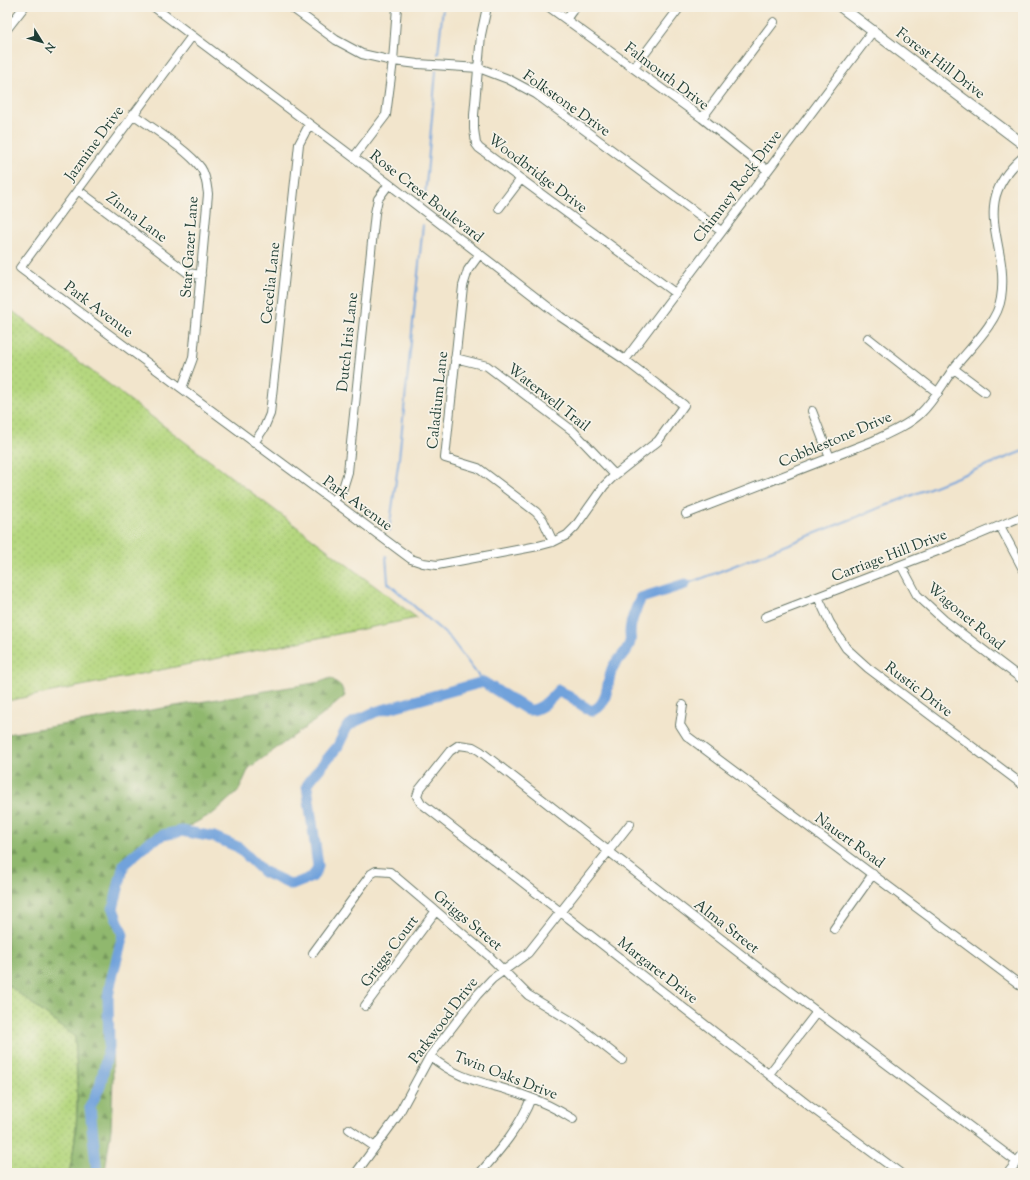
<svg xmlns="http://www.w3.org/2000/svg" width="1030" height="1180" font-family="'Sorts Mill Goudy',serif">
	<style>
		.grass { fill: url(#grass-dots); stroke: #6a8a5a }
		.forest { fill: url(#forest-firs); stroke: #587a51 }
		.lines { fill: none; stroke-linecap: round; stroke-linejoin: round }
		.stream { stroke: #71a2db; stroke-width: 2 }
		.river { stroke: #71a2db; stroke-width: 11 }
		.minor-casing { stroke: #697869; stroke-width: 10 }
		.major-casing { stroke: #697869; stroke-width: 12 }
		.minor { stroke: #fff; stroke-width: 8 }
		.major { stroke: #fff; stroke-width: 10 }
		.labels { text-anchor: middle; stroke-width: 3.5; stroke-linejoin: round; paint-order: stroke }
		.street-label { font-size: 15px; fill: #1f3d34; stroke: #f7f3e8 }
	</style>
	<defs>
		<pattern id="grass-dots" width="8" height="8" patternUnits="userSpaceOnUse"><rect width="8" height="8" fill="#b5d77f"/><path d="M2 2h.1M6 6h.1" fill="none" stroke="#9bb96e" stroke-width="1.8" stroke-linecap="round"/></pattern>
		<pattern id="forest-firs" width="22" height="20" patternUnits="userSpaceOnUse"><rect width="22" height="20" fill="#90b86e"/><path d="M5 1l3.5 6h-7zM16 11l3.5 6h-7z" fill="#75975b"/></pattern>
	</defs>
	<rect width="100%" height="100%" fill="#f7f3e8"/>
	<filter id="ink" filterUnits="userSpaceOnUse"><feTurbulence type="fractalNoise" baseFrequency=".025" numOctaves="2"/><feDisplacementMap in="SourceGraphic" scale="8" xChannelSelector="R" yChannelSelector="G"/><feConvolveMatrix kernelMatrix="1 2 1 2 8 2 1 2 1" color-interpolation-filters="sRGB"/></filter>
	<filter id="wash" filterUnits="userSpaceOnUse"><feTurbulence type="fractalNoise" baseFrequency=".012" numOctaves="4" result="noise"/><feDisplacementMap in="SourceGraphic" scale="16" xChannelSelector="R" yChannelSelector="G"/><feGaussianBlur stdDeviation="0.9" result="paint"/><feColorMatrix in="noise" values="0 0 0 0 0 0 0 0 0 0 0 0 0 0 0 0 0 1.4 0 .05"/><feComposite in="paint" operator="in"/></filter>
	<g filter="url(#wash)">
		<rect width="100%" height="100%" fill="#f2e5cc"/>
		<path class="grass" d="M7,307l410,311 -410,83z
			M7,984l68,53c2,49 5,88 -6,136h-62z"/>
		<path class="forest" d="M331,678l10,8 4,10 -25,21 -71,51 -10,22 -24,22 -31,17 -25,5 -10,6 -13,12 -22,35 -2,14 4,12 9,16 -15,51 3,98 -2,51 -6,42v2h-36c11,-48 9,-87 6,-136l-68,-53v-250l313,-52z"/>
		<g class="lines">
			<path class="stream" d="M438,54l5,-47
				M425,197l11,-126
				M389,531l10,-73 24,-233
				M386,556l2,27 62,55 33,44
				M685,584l18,-6 320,-127"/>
			<path class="river" d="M97,1173l-7,-66 10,-21 9,-39 -1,-50 3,-16 12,-46 -10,-26 11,-45 24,-21 15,-8 19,-4 32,6 24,10 26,25 28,13 20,-8 4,-5 2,-6 -11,-80 3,-6 28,-34 9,-19 7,-5 21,-10 108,-30 45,28c13,1 22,-11 31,-20l32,21c18,-5 15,-27 21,-42 4,-11 15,-13 18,-27 1,-3 0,-6 0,-9 0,-12 6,-25 11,-35l44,-14"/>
		</g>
	</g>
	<g filter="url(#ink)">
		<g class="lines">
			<g class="minor-casing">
				<path id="minor" d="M154,7l235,177 172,133 64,43 59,45 -26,36 -43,34 -11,11 -29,41 -8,8 -14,7 -15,4 -101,19 -14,-2 -12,-4 -391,-291 172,-232
					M291,7l45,33 26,14 31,7 25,3 61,4 29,11 28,15 185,137
					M487,7l-6,28 -7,80v14l2,15 3,4 196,145
					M549,7l153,111 65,52
					M567,18l8,-11
					M7,29l17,-22
					M634,68l46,-61
					M133,114c19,14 55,36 68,54 5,7 6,18 7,26l-15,164 -11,30
					M702,118l72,-96
					M354,157l32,-42 7,-54 4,-54
					M78,190l110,83 13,2
					M499,208l22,-29
					M479,255l-11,15 -5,16 -18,172 33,10 58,44 7,8 10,22
					M868,338l70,55
					M455,358l32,8 86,65 42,44
					M625,360l248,-329
					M954,369l31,23
					M812,411l18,47
					M254,443l10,-15 6,-14 29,-270 10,-19
					M333,502l10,-14 5,-16 27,-259 3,-14 11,-15
					M686,514l187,-73c16,-8 34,-15 47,-27 14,-13 23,-31 34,-46 15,-19 44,-46 47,-70 9,-56 -34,-93 22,-141
					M1000,526l23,43
					M901,565l16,30 27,25 79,60
					M818,597l12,26 16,25 22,20 155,117
					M765,617l201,-77 57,-24
					M683,705l-3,20 7,11 336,251
					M834,929l39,-55
					M313,953l58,-79 5,-3 14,1 99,84 39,39 48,29 46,36
					M365,1006l70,-94
					M430,1056c31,26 57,26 93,39 18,6 34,14 50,24
					M769,1074l48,-62
					M349,1129l26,18
					M356,1173l41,-56 33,-61 47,-61 15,-16 36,-26 102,-129
					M480,1173c20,-23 40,-46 51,-75
					M900,1173l-92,-68 -387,-302 -4,-7 2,-6 31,-39 9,-6 14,2 7,4 272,212 265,199
					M1008,1173l15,-19"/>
			</g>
			<g class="major-casing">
				<path id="major" d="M841,7l182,137"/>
			</g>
			<use href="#minor" class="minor"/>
			<use href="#major" class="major"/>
		</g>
	</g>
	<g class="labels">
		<g class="street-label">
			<text transform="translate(941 63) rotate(37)" y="5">Forest Hill Drive</text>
			<text transform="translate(667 76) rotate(37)" y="5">Falmouth Drive</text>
			<text transform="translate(567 103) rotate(35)" y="5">Folkstone Drive</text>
			<text transform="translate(94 143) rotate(-54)" y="5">Jazmine Drive</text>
			<text transform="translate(538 173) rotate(37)" y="5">Woodbridge Drive</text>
			<text transform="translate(737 186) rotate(-53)" y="5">Chimney Rock Drive</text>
			<text transform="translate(427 196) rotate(38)" y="5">Rose Crest Boulevard</text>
			<text transform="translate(137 217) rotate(37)" y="5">Zinna Lane</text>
			<text transform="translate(189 247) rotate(-86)" y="5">Star Gazer Lane</text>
			<text transform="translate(270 283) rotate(-84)" y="5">Cecelia Lane</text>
			<text transform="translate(99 309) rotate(37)" y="5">Park Avenue</text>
			<text transform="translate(347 342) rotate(-84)" y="5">Dutch Iris Lane</text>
			<text transform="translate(549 397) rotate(38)" y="5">Waterwell Trail</text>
			<text transform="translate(437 400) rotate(-84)" y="5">Caladium Lane</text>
			<text transform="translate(835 439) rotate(-23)" y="5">Cobblestone Drive</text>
			<text transform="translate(358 503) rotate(36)" y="5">Park Avenue</text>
			<text transform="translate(889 555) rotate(-21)" y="5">Carriage Hill Drive</text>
			<text transform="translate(966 616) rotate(40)" y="5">Wagonet Road</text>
			<text transform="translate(919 689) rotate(37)" y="5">Rustic Drive</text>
			<text transform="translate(850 840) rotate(36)" y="5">Nauert Road</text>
			<text transform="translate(468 920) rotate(40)" y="5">Griggs Street</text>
			<text transform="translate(727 926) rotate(38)" y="5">Alma Street</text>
			<text transform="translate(389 951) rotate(-53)" y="5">Griggs Court</text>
			<text transform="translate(658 970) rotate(38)" y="5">Margaret Drive</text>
			<text transform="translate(443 1020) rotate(-53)" y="5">Parkwood Drive</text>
			<text transform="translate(506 1075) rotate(21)" y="5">Twin Oaks Drive</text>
		</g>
	</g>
	<rect width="1030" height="1180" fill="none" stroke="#f7f3e8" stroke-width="24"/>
	<g transform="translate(42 42) rotate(127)" stroke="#f7f3e8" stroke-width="3" paint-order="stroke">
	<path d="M0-3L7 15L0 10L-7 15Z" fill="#1f3d34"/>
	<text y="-6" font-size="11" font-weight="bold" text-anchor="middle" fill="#1f3d34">N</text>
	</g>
</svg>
